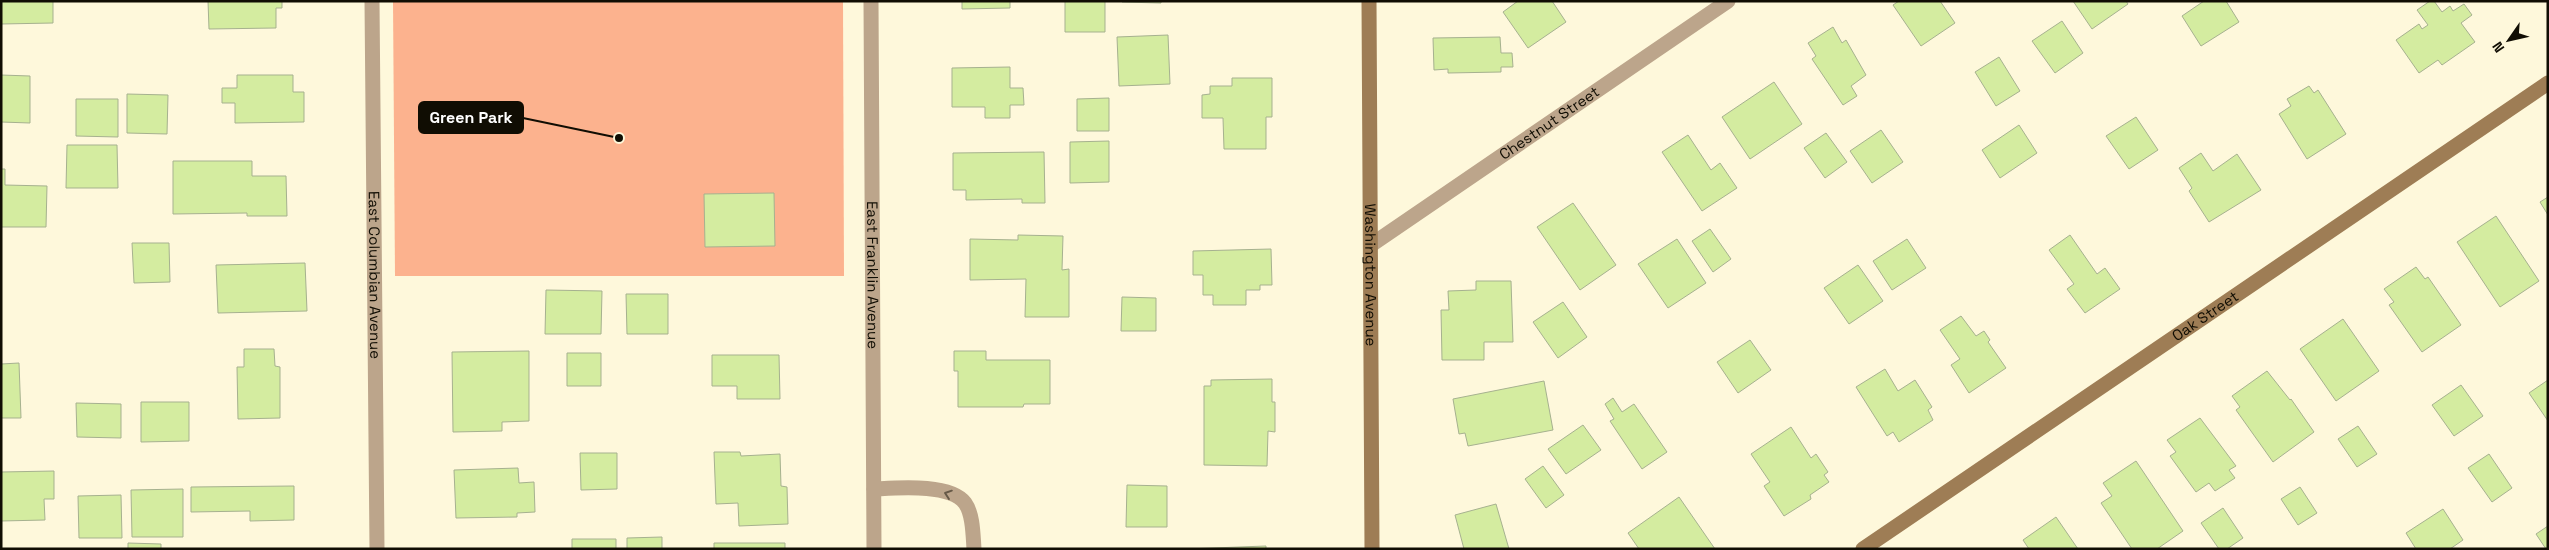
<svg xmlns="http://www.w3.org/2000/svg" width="2549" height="550" font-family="'Space Grotesk',sans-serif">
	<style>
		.green { fill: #fcb28e }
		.building { fill: #d4eca0; stroke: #a6b18f }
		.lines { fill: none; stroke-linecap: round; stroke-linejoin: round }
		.lane { stroke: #bca58b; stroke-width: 15 }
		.street { stroke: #bca58b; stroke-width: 15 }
		.secondary { stroke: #9e7d55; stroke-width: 15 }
		.oneway { stroke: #665947 }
		.labels { text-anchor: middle; stroke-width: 5; stroke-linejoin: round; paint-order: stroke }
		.street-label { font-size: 15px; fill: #100d03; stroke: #fef8db }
		.leader { fill: none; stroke: #100d03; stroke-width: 2 }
		.callout-dot { fill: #100d03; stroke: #fef8db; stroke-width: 2 }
		.callout { fill: #100d03; stroke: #100d03; stroke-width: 2 }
		.callout-label { font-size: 16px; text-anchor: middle; font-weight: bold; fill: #fff }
	</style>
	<rect width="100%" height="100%" fill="#fef8db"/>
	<path class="green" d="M393,1h450l1,275h-449z"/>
	<path class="building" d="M1,1h52v22l-52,1z
		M208,1h74v7h-6v20l-67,1z
		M962,1h48v7l-48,1z
		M1065,1h40v31h-40z
		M1122,1h39v2l-39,-1z
		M1518,1h34l14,21 -38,26 -25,-36z
		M1899,1h41l15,22 -34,23 -28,-41z
		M2073,1h53l2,3 -36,25z
		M2204,1h22l13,21 -38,24 -19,-30z
		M2430,1h4l8,11 8,-6 3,5 11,-7 8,11 -11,8 14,19 -33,23 -4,-5 -19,13 -23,-33 23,-16 3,5 6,-4 -11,-15z
		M2062,21l21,32 -28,20 -23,-32z
		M1833,27l9,16 4,-3 20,35 -15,11 6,10 -14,9 -31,-46 4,-3 -8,-13z
		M1168,35l2,49 -51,2 -2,-49z
		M1500,37l1,16h11l1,14h-12v5l-53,1v-4l-14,1 -1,-32z
		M1999,57l21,34 -24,15 -21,-34z
		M1010,67v21h13l1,17h-14v13h-25v-11h-33v-39z
		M1,75l29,1v47l-29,-1z
		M237,75h56v17h11v30l-69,1v-20h-13v-15h15z
		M1232,78h40v39h-6v32h-42l-1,-31h-21v-23l8,-1v-8h22z
		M1774,82l28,42 -52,35 -28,-42z
		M2309,86l5,7 4,-3 28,44 -39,25 -28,-45 12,-8 -4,-7z
		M127,94l41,1 -1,39 -40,-1z
		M1109,98v33h-32v-32z
		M76,99h42v38l-42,-1z
		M2136,117l22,33 -29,19 -23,-33z
		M2019,125l18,28 -37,25 -18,-28z
		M1881,130l22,32 -31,21 -22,-32z
		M1826,133l21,29 -22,16 -21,-30z
		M1688,135l23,35 9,-7 17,25 -35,23 -40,-59z
		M1109,141v41l-39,1v-41z
		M67,145h50l1,43h-52z
		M1044,152l1,51h-23v-4l-56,1v-10h-13v-37z
		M2201,153l12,18 24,-17 24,36 -52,32 -20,-31 3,-3 -13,-20z
		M173,161h79v15h34l1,40h-40v-3l-74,1z
		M1,169h4v16l42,1 -1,41h-45z
		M774,193l1,53 -70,1 -1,-53z
		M2548,197v18l-8,-13z
		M1573,203l43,62 -36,25 -43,-63z
		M2496,216l43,65 -39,26 -43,-65z
		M1710,229l21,30 -18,13 -21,-31z
		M1018,235l45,1 -1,34 7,-1v48h-44l1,-38 -56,1v-41l48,1z
		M2070,235l27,39 8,-6 15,21 -35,24 -18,-24 7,-5 -25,-34z
		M1677,239l29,44 -38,25 -30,-44z
		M1907,239l19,29 -34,22 -19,-29z
		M132,243h37l1,39 -36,1z
		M1271,249l1,36h-12v5h-14v15h-33v-10h-10v-20h-10v-24z
		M305,263l2,48 -89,2 -2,-48z
		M1858,265l25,36 -34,23 -25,-36z
		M2416,267l9,12 3,-2 33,48 -39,27 -33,-47 5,-3 -10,-13z
		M1476,281h35l2,61h-29v18h-42l-1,-50h8l-1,-19 28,-1z
		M546,290l56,1 -1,43h-56z
		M626,294h42v40h-41z
		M1122,297l34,1v33h-35z
		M1563,302l24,35 -29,21 -25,-36z
		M1961,316l15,20 8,-5 6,9 -2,2 18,26 -37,25 -18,-28 9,-6 -20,-29z
		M2343,319l36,52 -43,30 -36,-52z
		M1750,340l21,30 -33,23 -21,-31z
		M244,349h30l1,17 5,1v51l-42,1 -1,-52h7z
		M529,351v70l-27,1v9l-49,1 -1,-80z
		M954,351h32v9h64v44h-26l-1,3h-65v-36h-4z
		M567,353h34v33h-34z
		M712,355h67l1,44h-43v-13h-25z
		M19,363l2,55h-20v-54z
		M1885,369l13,22 17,-11 17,27 -4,3 5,10 -34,22 -6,-10 -6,4 -31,-49z
		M2267,371l23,29 1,-1 23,33 -41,30 -37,-52 4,-3 -8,-11z
		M1272,379v23h3v30l-7,-1 -1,35 -63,-1v-79h7v-6z
		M2548,380v41l-19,-28z
		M1544,381l9,49 -85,16 -3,-13 -6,1 -6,-35z
		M2461,385l22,31 -29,20 -22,-31z
		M1613,398l9,14 12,-8 33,48 -25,17 -32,-48 4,-2 -9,-15z
		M141,402h48v39l-48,1z
		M76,403l45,1v34l-44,-1z
		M2200,418l36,48 -7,4 6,8 -20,13 -6,-8 -13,9 -26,-36 6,-4 -9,-12z
		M1583,425l18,25 -35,24 -18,-25z
		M2358,426l19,28 -20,13 -19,-28z
		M1791,427l20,31 5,-4 12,18 -4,3 5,7 -19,13 1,4 -27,17 -20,-30 6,-4 -19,-28z
		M714,452h26l1,4 39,-2 1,32 6,1 1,37 -49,2 -1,-23 -22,1z
		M580,453h37v36l-36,1z
		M2489,454l23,34 -20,14 -24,-34z
		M2136,461l47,70 -26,18h-25l-31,-46 11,-7 -9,-13z
		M1543,466l21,29 -18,13 -21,-29z
		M518,468l1,15 15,-1 1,30 -18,1v4l-61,1 -2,-48z
		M54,471v28h-10l1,21 -44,1v-49z
		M1127,485l40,1v41h-41z
		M294,486v34l-44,1v-10l-59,1v-25z
		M2300,487l17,26 -19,12 -17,-26z
		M183,489v48h-51l-1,-47z
		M121,495l1,43h-43l-1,-42z
		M1679,497l36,52h-76l-11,-16z
		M1496,504l13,45h-45l-9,-34z
		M2223,508l20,30 -16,11h-8l-18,-26z
		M2443,509l20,31 -13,9h-34l-10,-16z
		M2056,517l22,32h-49l-6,-9z
		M2548,526v23h-2l-10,-15z
		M662,537v12h-35v-11z
		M572,539h44v10h-44z
		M128,543l33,1v5h-33z
		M714,543h71v6h-71z
		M1266,546v3h-80z"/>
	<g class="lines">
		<path class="lane" d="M874,489c22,-1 76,-6 91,14 8,11 8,32 9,46"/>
		<g class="street">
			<path id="s1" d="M372,1l5,548"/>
			<path id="s2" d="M871,1l3,548"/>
			<path id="s3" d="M1371,245l357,-244"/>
		</g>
		<g class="secondary">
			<path id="s4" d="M1369,1l3,548"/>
			<path id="s5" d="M1863,549l685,-466"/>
		</g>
	</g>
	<defs><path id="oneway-chevron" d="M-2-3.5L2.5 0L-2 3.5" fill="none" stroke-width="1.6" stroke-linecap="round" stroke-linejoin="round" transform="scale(1.25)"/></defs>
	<use class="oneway" href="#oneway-chevron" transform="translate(948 494) rotate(-161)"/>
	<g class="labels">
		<g class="street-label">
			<text dy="5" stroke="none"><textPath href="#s3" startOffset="216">Chestnut Street</textPath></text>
			<text dy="5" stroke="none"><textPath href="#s1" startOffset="274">East Columbian Avenue</textPath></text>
			<text dy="5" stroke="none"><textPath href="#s2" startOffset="274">East Franklin Avenue</textPath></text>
			<text dy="5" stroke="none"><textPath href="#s4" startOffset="274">Washington Avenue</textPath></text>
			<text dy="5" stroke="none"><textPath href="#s5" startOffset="414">Oak Street</textPath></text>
		</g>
	</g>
	<path class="leader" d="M619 138L523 118"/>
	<circle class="callout-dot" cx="619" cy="138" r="5"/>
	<rect class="callout" x="419" y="102" width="104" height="31" rx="5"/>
	<g class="callout-label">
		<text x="471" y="123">Green Park</text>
	</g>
	<rect width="2549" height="550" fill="none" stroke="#100d03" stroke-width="5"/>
	<g transform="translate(2509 40) rotate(236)" stroke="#fef8db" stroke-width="4" paint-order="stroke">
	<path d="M0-4L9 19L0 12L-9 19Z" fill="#100d03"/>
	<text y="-8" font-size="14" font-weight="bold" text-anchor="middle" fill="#100d03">N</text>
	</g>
</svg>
